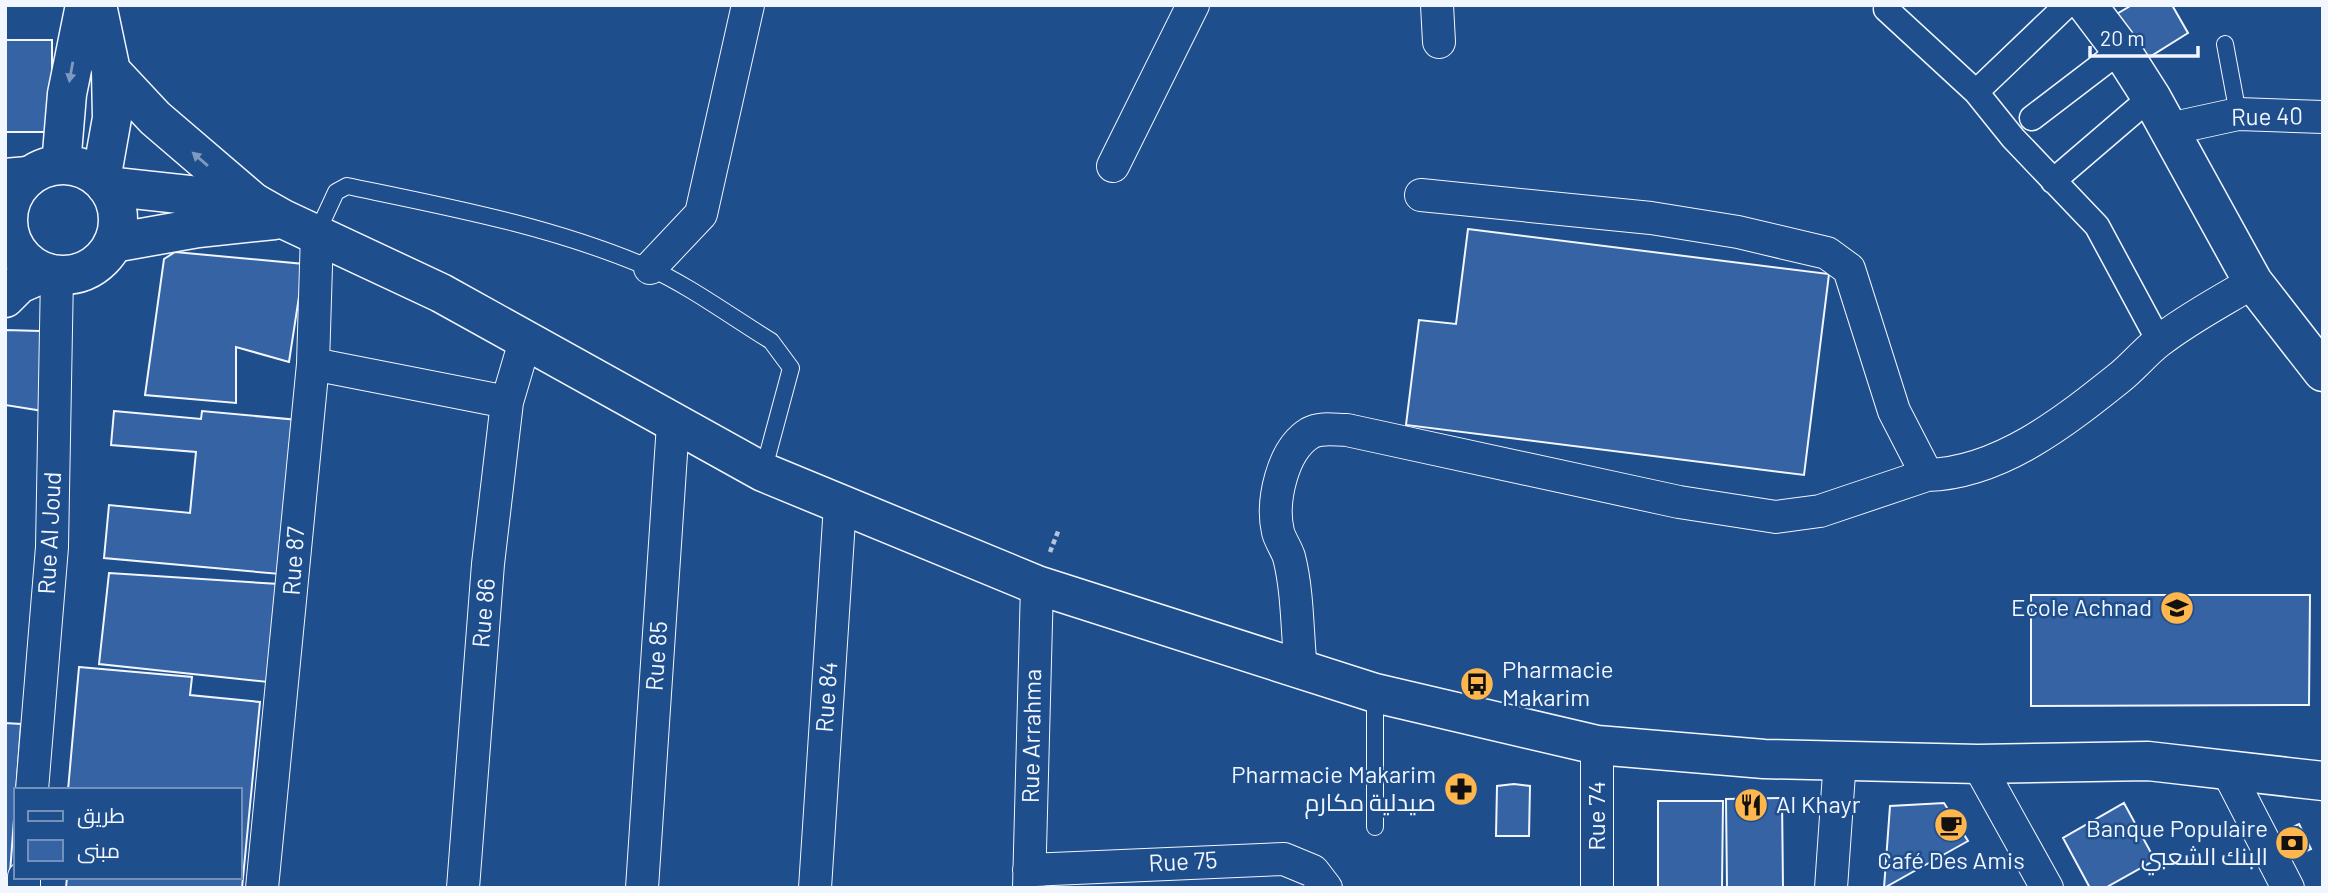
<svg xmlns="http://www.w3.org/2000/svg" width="2328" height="893" font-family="Barlow,Cairo,sans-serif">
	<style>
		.building { fill: #3563a3; stroke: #f2f6ff; stroke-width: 2 }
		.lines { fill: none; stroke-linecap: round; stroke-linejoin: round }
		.service-casing { stroke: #f2f6ff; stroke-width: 18 }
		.pedestrian-casing { stroke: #f2f6ff; stroke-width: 27 }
		.minor-casing { stroke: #f2f6ff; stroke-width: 34 }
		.tertiary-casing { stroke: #f2f6ff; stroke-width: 41 }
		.secondary-casing { stroke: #f2f6ff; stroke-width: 41 }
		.path { stroke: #b3c4dc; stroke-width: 4.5; stroke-dasharray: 5 3.5; stroke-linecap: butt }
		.service { stroke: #1f4e8c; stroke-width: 16 }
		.pedestrian { stroke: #1f4e8c; stroke-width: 24 }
		.minor { stroke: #1f4e8c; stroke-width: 32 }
		.tertiary { stroke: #1f4e8c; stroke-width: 38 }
		.secondary { stroke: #1f4e8c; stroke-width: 38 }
		.oneway { fill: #7e9ac0 }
		.labels { text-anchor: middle; stroke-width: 5; stroke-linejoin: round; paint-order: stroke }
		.street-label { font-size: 24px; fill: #f2f6ff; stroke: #1f4e8c }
		.poi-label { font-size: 24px; fill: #f2f6ff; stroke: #1f4e8c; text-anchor: end }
	</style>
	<rect width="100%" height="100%" fill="#1f4e8c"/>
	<path class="building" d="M2132,5h40l16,28 -45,28 -28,-46z
		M5,40h47v92h-47z
		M1468,229l361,45 -25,201 -398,-50 13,-105 37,4z
		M175,252l129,12 -15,98 -53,-15v56l-91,-8 19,-136z
		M5,330l35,1 3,80 -38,-6z
		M114,411l87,8 1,-8 96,9 -18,154 -176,-16 5,-53 81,8 6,-61 -85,-7z
		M109,573l170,11 -11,98 -169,-18z
		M2031,595h279l-1,110 -278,1z
		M79,667l113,10 -2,18 70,7 -18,186h-176l1,-11h173v-87h-172z
		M5,723l16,1 -12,163h-4z
		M1514,784l16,2 -1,50h-33l1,-50z
		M1782,798l1,90h-56l-1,-89z
		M1658,801h65l-1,87h-64z
		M1944,803l24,38 -84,47 6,-82z
		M2124,803l31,57 -50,28h-15l-27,-50z
		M2299,824l12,25 -25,11 -12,-24z"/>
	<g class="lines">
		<g class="service-casing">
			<path id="service" d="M2225,44l13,70
				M317,233l19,-41 11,-6c101,21 204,40 300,81 40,17 86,51 124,74l20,27 -28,104
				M1375,693v134"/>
		</g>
		<g class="pedestrian-casing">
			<path id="pedestrian" d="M1890,5l-4,4 90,83 37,46 84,88 62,115
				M1976,92l91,-87
				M2032,118l89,-68
				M2053,181l98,-84"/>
		</g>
		<g class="minor-casing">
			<path id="minor" d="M1437,5l2,37
				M2169,129l69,-15 85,3
				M1113,166l80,-161
				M1421,195l230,23 87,14 89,21 22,16 45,142 33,64c73,-2 137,-53 192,-97 14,-11 25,-25 39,-36 29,-23 64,-41 95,-60
				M650,268l51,-54 47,-209
				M313,364l194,38
				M1301,670c-4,-37 -3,-78 -12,-113 -3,-9 -9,-17 -11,-25 -7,-30 4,-82 32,-99 11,-6 25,-3 37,-3l332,72 97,15 44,-6 107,-36
				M1597,745v143
				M1978,764l69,124
				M2227,770l61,118
				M32,790l20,-243 5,-272
				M1029,870l255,-11 29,12 13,17
				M24,888v-11
				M262,888l51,-524 4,-131
				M463,888l25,-324 19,-162 18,-61
				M642,888l31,-464
				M815,888l25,-383
				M1029,888l8,-303
				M1831,888l9,-129"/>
		</g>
		<g class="tertiary-casing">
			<path id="tertiary" d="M2087,5l34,45 30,47 102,185 70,90
				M5,178l23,-2
				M106,186l147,16 30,17 158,74 322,179 274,113 338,108 222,52 167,14 214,5 170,-3 175,20
				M5,215l2,1
				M113,243l85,-15 76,-8"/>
		</g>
		<g class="secondary-casing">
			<path id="secondary" d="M97,5l14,66 1,47 -11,62
				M111,71l44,47 98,84
				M8 220a55 55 0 1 1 110 0a55 55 0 1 1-110 0Z
				M61,165l6,-71 18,-89
				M5,298l14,-14 25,-11"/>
		</g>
		<path class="path" d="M1050,552l9,-23"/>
		<use href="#service" class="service"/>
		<use href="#pedestrian" class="pedestrian"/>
		<use href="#minor" class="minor"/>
		<use href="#tertiary" class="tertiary"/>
		<use href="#secondary" class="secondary"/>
	</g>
	<defs><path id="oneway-solid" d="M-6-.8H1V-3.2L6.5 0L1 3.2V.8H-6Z" transform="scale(1.75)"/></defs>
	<g class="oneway">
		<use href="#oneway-solid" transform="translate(71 72) rotate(100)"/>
		<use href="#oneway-solid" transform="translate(200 159) rotate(-139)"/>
	</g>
	<defs>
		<g id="school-disc" transform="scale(1.75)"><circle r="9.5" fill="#ffb74d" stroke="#1f4e8c"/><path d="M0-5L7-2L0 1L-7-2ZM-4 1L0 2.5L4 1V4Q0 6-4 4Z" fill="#111"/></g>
		<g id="bus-disc" transform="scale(1.75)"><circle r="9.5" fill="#ffb74d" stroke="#1f4e8c"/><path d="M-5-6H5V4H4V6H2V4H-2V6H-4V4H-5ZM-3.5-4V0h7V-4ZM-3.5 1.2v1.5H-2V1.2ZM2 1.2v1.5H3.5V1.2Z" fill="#111"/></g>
		<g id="pharmacy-disc" transform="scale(1.75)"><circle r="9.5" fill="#ffb74d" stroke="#1f4e8c"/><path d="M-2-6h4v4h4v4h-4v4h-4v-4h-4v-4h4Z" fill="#111"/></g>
		<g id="restaurant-disc" transform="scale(1.75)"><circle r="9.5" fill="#ffb74d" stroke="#1f4e8c"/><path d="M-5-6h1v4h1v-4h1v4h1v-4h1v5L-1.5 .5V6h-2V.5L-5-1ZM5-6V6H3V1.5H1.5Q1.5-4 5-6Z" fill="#111"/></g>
		<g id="cafe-disc" transform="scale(1.75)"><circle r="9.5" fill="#ffb74d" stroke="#1f4e8c"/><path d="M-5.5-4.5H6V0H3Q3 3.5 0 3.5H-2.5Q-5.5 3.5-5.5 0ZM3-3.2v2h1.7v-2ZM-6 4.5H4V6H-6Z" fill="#111"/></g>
		<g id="bank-disc" transform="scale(1.75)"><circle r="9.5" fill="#ffb74d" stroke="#1f4e8c"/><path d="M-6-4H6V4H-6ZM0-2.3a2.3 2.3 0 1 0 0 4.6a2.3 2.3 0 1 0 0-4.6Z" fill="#111"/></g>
	</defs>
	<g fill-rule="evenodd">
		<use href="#school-disc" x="2177" y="608"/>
		<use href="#bus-disc" x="1477" y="684"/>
		<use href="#pharmacy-disc" x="1461" y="789"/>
		<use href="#restaurant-disc" x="1751" y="805"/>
		<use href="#cafe-disc" x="1951" y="825"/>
		<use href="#bank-disc" x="2292" y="843"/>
	</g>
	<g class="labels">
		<g class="street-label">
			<text transform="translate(2267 117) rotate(-1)" y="8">Rue 40</text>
			<text transform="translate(50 533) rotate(-87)" y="8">Rue Al Joud</text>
			<text transform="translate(294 561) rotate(-86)" y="8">Rue 87</text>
			<text transform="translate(484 613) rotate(-85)" y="8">Rue 86</text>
			<text transform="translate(657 656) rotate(-86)" y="8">Rue 85</text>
			<text transform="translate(827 697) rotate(-86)" y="8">Rue 84</text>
			<text transform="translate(1032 736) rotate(-89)" y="8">Rue Arrahma</text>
			<text transform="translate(1597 816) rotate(-90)" y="8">Rue 74</text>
			<text transform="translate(1183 862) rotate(-3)" y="8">Rue 75</text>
		</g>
		<g class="poi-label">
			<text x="2152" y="616">Ecole Achnad</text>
			<text x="1502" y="678" text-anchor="start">Pharmacie<tspan x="1502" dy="28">Makarim</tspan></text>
			<text x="1436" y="783">Pharmacie Makarim<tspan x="1436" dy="28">صيدلية مكارم</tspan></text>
			<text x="1776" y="813" text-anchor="start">Al Khayr</text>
			<text x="2268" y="837">Banque Populaire<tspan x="2268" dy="28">البنك الشعبي</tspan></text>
			<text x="1951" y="869" text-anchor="middle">Café Des Amis</text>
		</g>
	</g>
	<rect width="2328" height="893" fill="none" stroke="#f2f6ff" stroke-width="14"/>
	<rect x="14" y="788" width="228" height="91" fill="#1f4e8c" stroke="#7391ba" stroke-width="2"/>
	<rect x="28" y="811" width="35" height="10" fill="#1f4e8c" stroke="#7391ba" stroke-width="2"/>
	<text x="77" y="823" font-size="21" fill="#f2f6ff">طريق</text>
	<rect x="28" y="840" width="35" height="21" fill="#3563a3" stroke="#7391ba" stroke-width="2"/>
	<text x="77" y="858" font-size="21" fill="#f2f6ff">مبنى</text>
	<path d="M2090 46v10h108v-10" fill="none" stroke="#f2f6ff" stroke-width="3.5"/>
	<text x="2100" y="46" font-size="21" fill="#f2f6ff" stroke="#1f4e8c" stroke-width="5" paint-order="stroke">20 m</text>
</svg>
